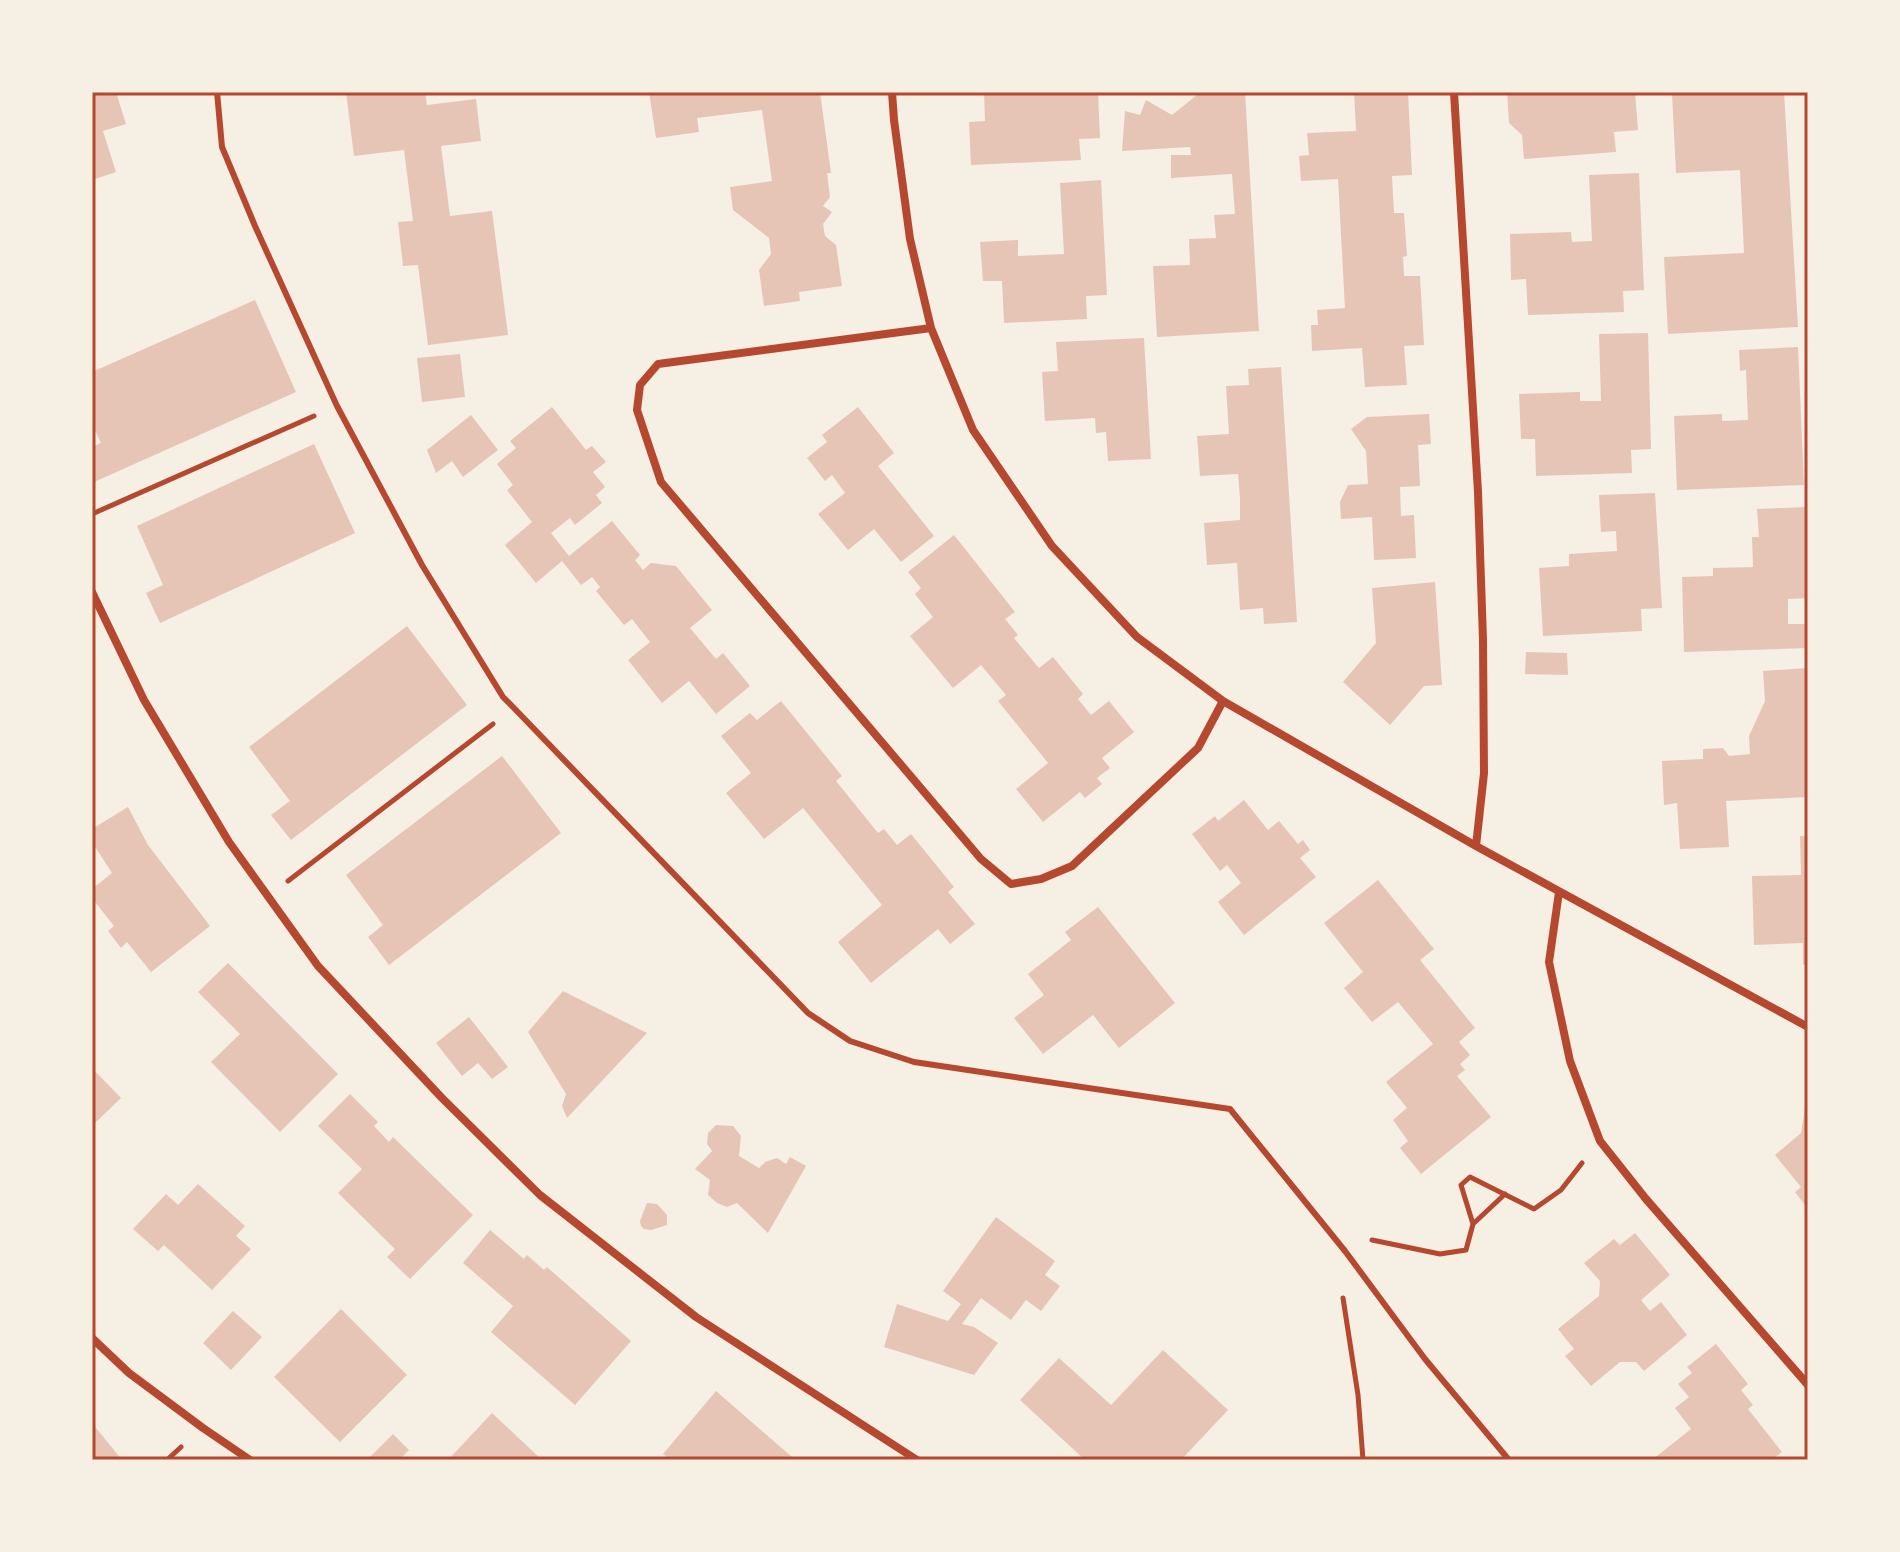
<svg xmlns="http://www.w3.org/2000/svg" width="1900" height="1552" font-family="'Titillium Web',sans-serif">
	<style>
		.building { fill: #e6c5b7 }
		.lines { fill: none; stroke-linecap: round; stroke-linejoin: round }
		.path { stroke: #b5482f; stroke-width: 5 }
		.service { stroke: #b5482f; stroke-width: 6 }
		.minor { stroke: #b5482f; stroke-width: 8 }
		.neatline { fill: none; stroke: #b5482f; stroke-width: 3 }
	</style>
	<rect width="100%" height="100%" fill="#f6efe4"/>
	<path class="building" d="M92,92h24l10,32 -23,7 13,41 -24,8z
		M346,92h79l2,13 49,-6 5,42 -40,5 9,70 42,-5 16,124 -80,10 -10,-80 -15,1 -5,-44 15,-1 -9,-71 -50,6z
		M649,92h171l11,81h-4l3,24 -7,9 9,6 -9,12 2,12 11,9 6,41 -43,6 1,9 -36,5 -5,-36 12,-16 -2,-16 -36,-28 -3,-23 42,-6 -10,-71 -65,8 2,14 -43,6z
		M984,92h114l2,46 -21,1 2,21 -110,5 -2,-43 16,-1z
		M1197,92h48l14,239 -102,6 -4,-71 37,-1 -1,-26 27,-1 -2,-23 21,-1 -3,-40 -61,4v-23h20l-1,-8 -68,4 3,-40 15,4 6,-15 26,15 25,-20z
		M1354,92h54l4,83 -20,1 2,37h10l3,43 -4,1 1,19h16l4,69 -20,1 3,39 -42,2 -3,-39 -50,3 -1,-26h7l-1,-15 28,-2 -7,-129 -37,2 -2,-25 10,-1 -2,-22 49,-2z
		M1507,92h128l3,38 -24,2 2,20 -92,7 -2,-24 -13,-12z
		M1698,92h86l14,235 -130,7 -4,-77 80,-4 -4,-83 -64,3 -4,-79z
		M1639,173l5,117 -21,1 1,21 -96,3 -2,-36 -15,1 -1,-46 61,-2 1,10 20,-1 -3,-66z
		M1101,180l6,115 -21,1 1,23 -83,4 -2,-42h-19l-3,-39 38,-2v16l46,-2 -4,-71z
		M255,300l41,92 -202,90 -2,-5v-30l9,-4 -9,-19v-52z
		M1648,333l3,116 -20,1 1,23 -96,3 -1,-37h-14l-2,-45 61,-2v9h21l-2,-67z
		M1144,338l7,121 -43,2 -2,-29 -10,1 -1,-15 -50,3 -3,-49 16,-1 -2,-29z
		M1798,347l6,138 -127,5 -3,-74 48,-2v7l26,-1 -2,-50 -6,1 -1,-21z
		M460,354l5,43 -43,5 -5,-44z
		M1281,367l16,255 -33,2 -1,-16 -23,2 -3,-47 -30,2 -3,-42 36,-3v-22l-2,-24 -38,2 -3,-40 32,-2 -3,-48 23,-1 -1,-16z
		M552,407l34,43 6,-4 14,16 -13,10 12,15 -9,8 6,8 -27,22 -5,-7 -19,15 18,23 43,-35 28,34 -5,5 8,10 8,-7 25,3 36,44 -22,18 26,31 7,-6 27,33 -34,28 -27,-33 -27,22 -34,-43 22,-18 -18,-23 -8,6 -28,-34 4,-4 -8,-10 -11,8 -19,-24 -26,22 -31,-38 27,-23 -25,-32 6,-5 -16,-21 19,-16 -6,-7z
		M858,407l36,46 -16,13 56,70 -33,26 -27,-33 -26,21 -30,-36 27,-21 -13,-18 -7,6 -18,-23 20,-16 -5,-7z
		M1429,414l2,30 -13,1 2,41 -20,1 1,29 13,-1 2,43 -42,2 -2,-43 -31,2 -1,-17 8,-17 20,-1 -2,-33 -15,-22 16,-12z
		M471,415l27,35 -35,27 -11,-16 -16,12 -9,-23z
		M314,444l41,89 -195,90 -14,-30 17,-8 -26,-59z
		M1655,493l7,115 -21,1 1,22 -99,5 -4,-68 30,-2v-12l48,-3 -1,-20 -15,1 -2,-37z
		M1806,507l2,91 -20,1v25h20v24l-124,4 -2,-75 31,-1v-8l40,-1 -1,-30h7l-2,-28z
		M954,535l61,77 -10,7 13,16 -4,3 25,30 14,-11 30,37 -5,5 13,16 18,-14 25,31 -32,26 8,10 -13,10 5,6 -17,14 -5,-6 -37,30 -27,-33 32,-26 -50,-62 8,-6 -25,-30 -28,23 -43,-52 23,-19 -18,-23 6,-6 -13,-16z
		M1435,582l7,103 -18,1 -34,39 -47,-43 33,-39 -4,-55z
		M407,626l60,79 -176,135 -20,-25 19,-14 -41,-54z
		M1526,652l41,1 1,22 -43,-1z
		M1808,668v129l-82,4 3,46 -49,2 -3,-46 -13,2 -2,-44 41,-2v-10l20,-1 6,8 21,-2 -1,-18 16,-35 -2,-30z
		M781,701l61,75 -6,5 42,52 6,-4 13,16 14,-11 43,53 -6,5 27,32 -25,20 -12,-15 -67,54 -33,-41 44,-37 -79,-97 -39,31 -38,-46 25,-20 -30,-37 29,-23 7,7z
		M502,756l59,77 -172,132 -21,-28 15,-12 -37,-50z
		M1244,800l24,30 11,-9 19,23 5,-4 7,10 -10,8 16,19 -72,58 -26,-33 23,-19 -14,-18 -7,6 -28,-37 23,-18 3,5z
		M128,807l20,38 62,81 -59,46 -24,-30 -6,6 -13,-17 6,-5 -22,-28v-9l20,-16 -18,-28 -2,1v-17z
		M1800,836h8v128l-5,1v-22l-49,2 -2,-69 49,-1z
		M1378,880l56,69 -14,11 55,68 -16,14 11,13 -10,9 5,6 -8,6 34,41 -70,57 -21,-26 8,-7 -15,-21 14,-12 -21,-26 47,-38 -35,-42 -26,20 -28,-34 19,-16 -39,-49z
		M1098,907l77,96 -56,45 -26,-33 -50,39 -29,-36 30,-23 -16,-21 43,-34 -6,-8z
		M228,963l110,111 -58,58 -69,-70 29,-28 -42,-42z
		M563,991l84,42 -80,85 -5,-12 4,-12 -38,-62z
		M469,1017l39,50 -16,12 -14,-16 -16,13 -26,-33z
		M92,1068l29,30 -29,28z
		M350,1094l28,28 -4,4 15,16 4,-5 80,78 -63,64 -23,-22 8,-8 -57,-56 24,-24 -44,-43z
		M1805,1108h3v101l-13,-17 6,-5 -26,-32 26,-22z
		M716,1125l17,1 8,10 -2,20 20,12 6,-6 12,-4 9,6 4,-7 16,9 -38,67 -31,-30 -10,4 -10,-4 -9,-8 2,-15 -15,-11 17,-18 -5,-7 1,-11z
		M198,1184l47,42 -9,10 15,13 -39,41 -48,-45 -6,6 -25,-22 33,-35 12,11z
		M647,1203l10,1 10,11v10l-16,5 -7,-1 -3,-3 -1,-5z
		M996,1217l59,44 -10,14 15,11 -19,25 -15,-11 -15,20 -30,-22 -19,26 12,3 24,16 -24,32 -90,-28 13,-43 51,17 13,-17 -18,-13z
		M490,1230l34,29 3,-4 17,15 3,-3 84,74 -56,64 -84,-73 22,-26 -50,-43z
		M1635,1233l35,42 -29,25 9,11 11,-9 26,33 -43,36 -8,-9h-16l-29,24 -26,-30 9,-7 -16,-20 41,-33 1,-15 -16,-18 30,-24 6,6z
		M341,1309l66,66 -67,67 -66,-65z
		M233,1311l29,26 -31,33 -28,-27z
		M1716,1344l32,40 -7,6 12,15 -5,4 34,43 -11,8h-119l39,-31 -16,-21 14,-11 -11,-13 14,-11 -5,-6z
		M1163,1350l65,60 -47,50h-96l-65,-60 39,-42 52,47z
		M716,1391l76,66 4,3h-125l-8,-6z
		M492,1413l50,47h-94z
		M92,1423l30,37h-30z
		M393,1434l16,16 -10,10h-32z"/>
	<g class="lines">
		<path class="path" d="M92,514l222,-98
			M288,881l205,-157
			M1473,1224l32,-30
			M1372,1240l68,14 26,-4 7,-26 -12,-39 9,-8 64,32 27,-19 21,-27
			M1343,1298l15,97 5,65
			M167,1460l14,-13"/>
		<path class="service" d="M217,92l5,55 33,79 82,180 85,159 81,132 9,9 296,307 42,28 64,21 316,47 115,142 80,108 84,101"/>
		<path class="minor" d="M892,92l2,28 16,119 21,89 42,102 79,116 85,91 86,64 253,145 332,181
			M1454,92l24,400 5,148 1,133 -8,73
			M931,328l-273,36 -18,21 -3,25 24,72 320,377 30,25 30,-5 31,-13 126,-118 25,-47
			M92,592l52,108 85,142 89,124 124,132 98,97 156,122 221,143
			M1559,892l-10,70 21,99 30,80 46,58 162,186
			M92,1338l37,35 74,55 47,32"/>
	</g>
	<rect width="1900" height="1552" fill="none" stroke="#f6efe4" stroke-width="188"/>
	<rect x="94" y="94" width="1712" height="1364" class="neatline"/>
</svg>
